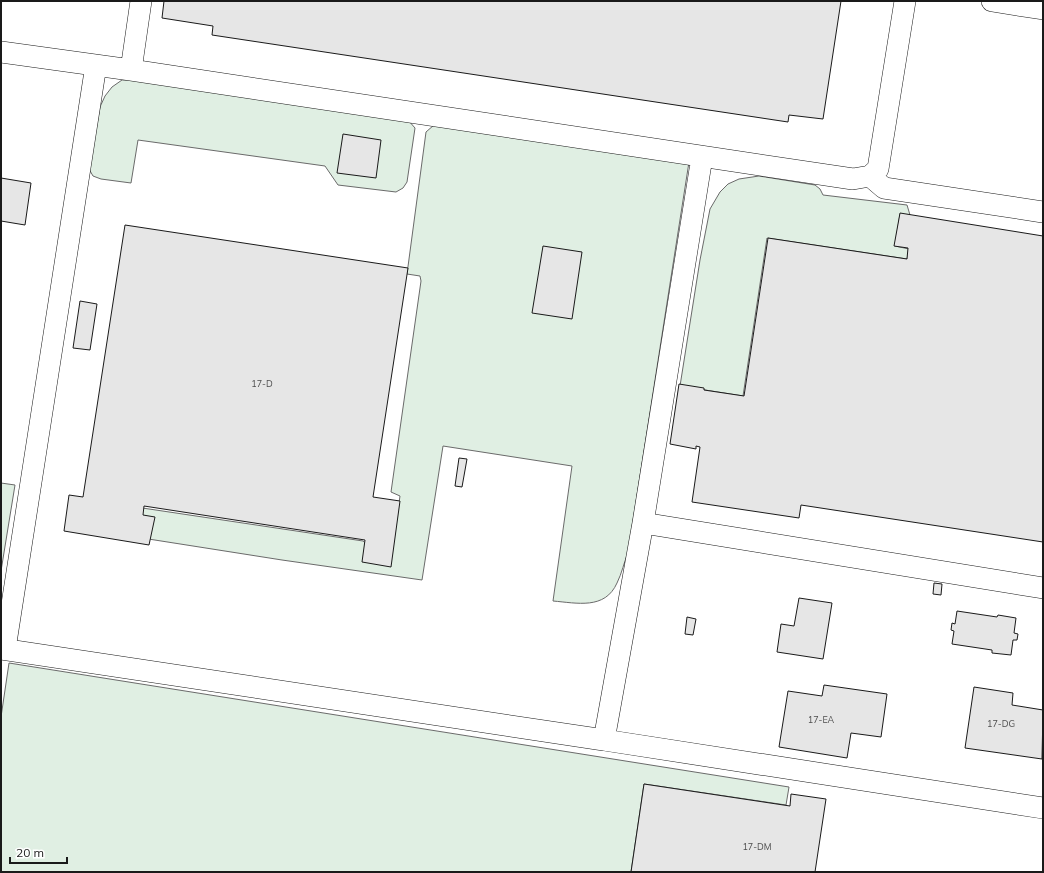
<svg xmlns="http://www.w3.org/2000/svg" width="1044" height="873" font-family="Mulish,sans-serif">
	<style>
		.green { fill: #e0efe3; stroke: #6a6a6a }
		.building { fill: #e6e6e6; stroke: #1a1a1a }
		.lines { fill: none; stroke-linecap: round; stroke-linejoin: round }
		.minor-casing { stroke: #1a1a1a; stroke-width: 22 }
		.minor { stroke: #fff; stroke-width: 21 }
		.labels { text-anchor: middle; stroke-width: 3; stroke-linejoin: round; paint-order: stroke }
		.number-label { font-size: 9px; fill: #4d4d4d }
	</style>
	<rect width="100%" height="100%" fill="#fff"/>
	<path class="green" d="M143,79l265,41 7,8 -8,54 -4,6 -7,4 -58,-7 -13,-19 -187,-26 -7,43 -30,-4 -8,-3 -4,-7 11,-62 5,-11 7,-9 10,-7z
		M434,125l255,37 -61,391c-4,9 -6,20 -11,30 -12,27 -40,20 -64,18l19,-135 -129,-20 -21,134 -140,-20 -159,-25 -34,-35 274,41 27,23 10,-68 -9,-4 30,-211 -1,-5 -13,-2 19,-142z
		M759,176l56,9 5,4 3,6 84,10 3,10 -10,-1 -5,32 14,3 -2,10 -140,-21 -24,158 -63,-10 20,-126 10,-51 10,-17 8,-8 11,-5z
		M1,483l14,2 -14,86z
		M9,663l780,124 -3,18 -142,-21 -13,88h-630v-155z"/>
	<path class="building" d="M164,1h677l-18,118 -34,-4 -1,7 -576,-87 1,-9 -51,-8z
		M343,134l38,6 -5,38 -39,-5z
		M1,178l30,5 -6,42 -24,-4z
		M900,213l143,23v306l-242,-37 -2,13 -107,-16 8,-55 -4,-1v3l-26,-5 9,-60 25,4v2l40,6 24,-158 139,21 1,-11 -14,-2z
		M125,225l283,43 -35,229 27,4 -9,66 -29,-5 3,-22 -221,-34 -1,9 12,2 -6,28 -85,-14 5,-36 14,2z
		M543,246l39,6 -10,67 -40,-6z
		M80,301l17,3 -7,46 -17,-2z
		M459,458l8,1 -5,28 -7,-1z
		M934,583l8,1 -1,11 -8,-1z
		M799,598l33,5 -9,56 -46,-7 4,-28 13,2z
		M957,611l40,6 1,-2 18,3 -2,15 4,1 -1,6h-4l-2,15 -19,-2v-3l-40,-6 2,-13 -3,-1 1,-7 3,1z
		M687,617l9,2 -3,16 -8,-1z
		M824,685l63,9 -6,43 -30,-4 -4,25 -68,-11 9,-56 34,5z
		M974,687l39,6 -1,12 31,5 -1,49 -77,-11z
		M644,784l146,22 1,-12 35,5 -11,73h-184z"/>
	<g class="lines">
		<g class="minor-casing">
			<path id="minor" d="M992,1l51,8
				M1,52l130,18 722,109 17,-3 8,-7 27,-168
				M131,70l10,-69
				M870,176l14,12 159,24
				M643,523l400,65
				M1,649l603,91 39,-217 59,-366
				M5,649l91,-584
				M604,740l439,68"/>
		</g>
		<use href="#minor" class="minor"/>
	</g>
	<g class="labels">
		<g class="number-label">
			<text x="262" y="387">17-D</text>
			<text x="821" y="723">17-EA</text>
			<text x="1001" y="727">17-DG</text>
			<text x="757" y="850">17-DM</text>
		</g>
	</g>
	<rect width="1044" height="873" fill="none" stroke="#1a1a1a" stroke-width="4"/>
	<path d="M10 857v6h57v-6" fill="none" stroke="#1a1a1a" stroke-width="2"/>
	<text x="16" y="857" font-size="12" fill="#1a1a1a" stroke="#ffffff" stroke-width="3" paint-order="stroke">20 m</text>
</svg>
